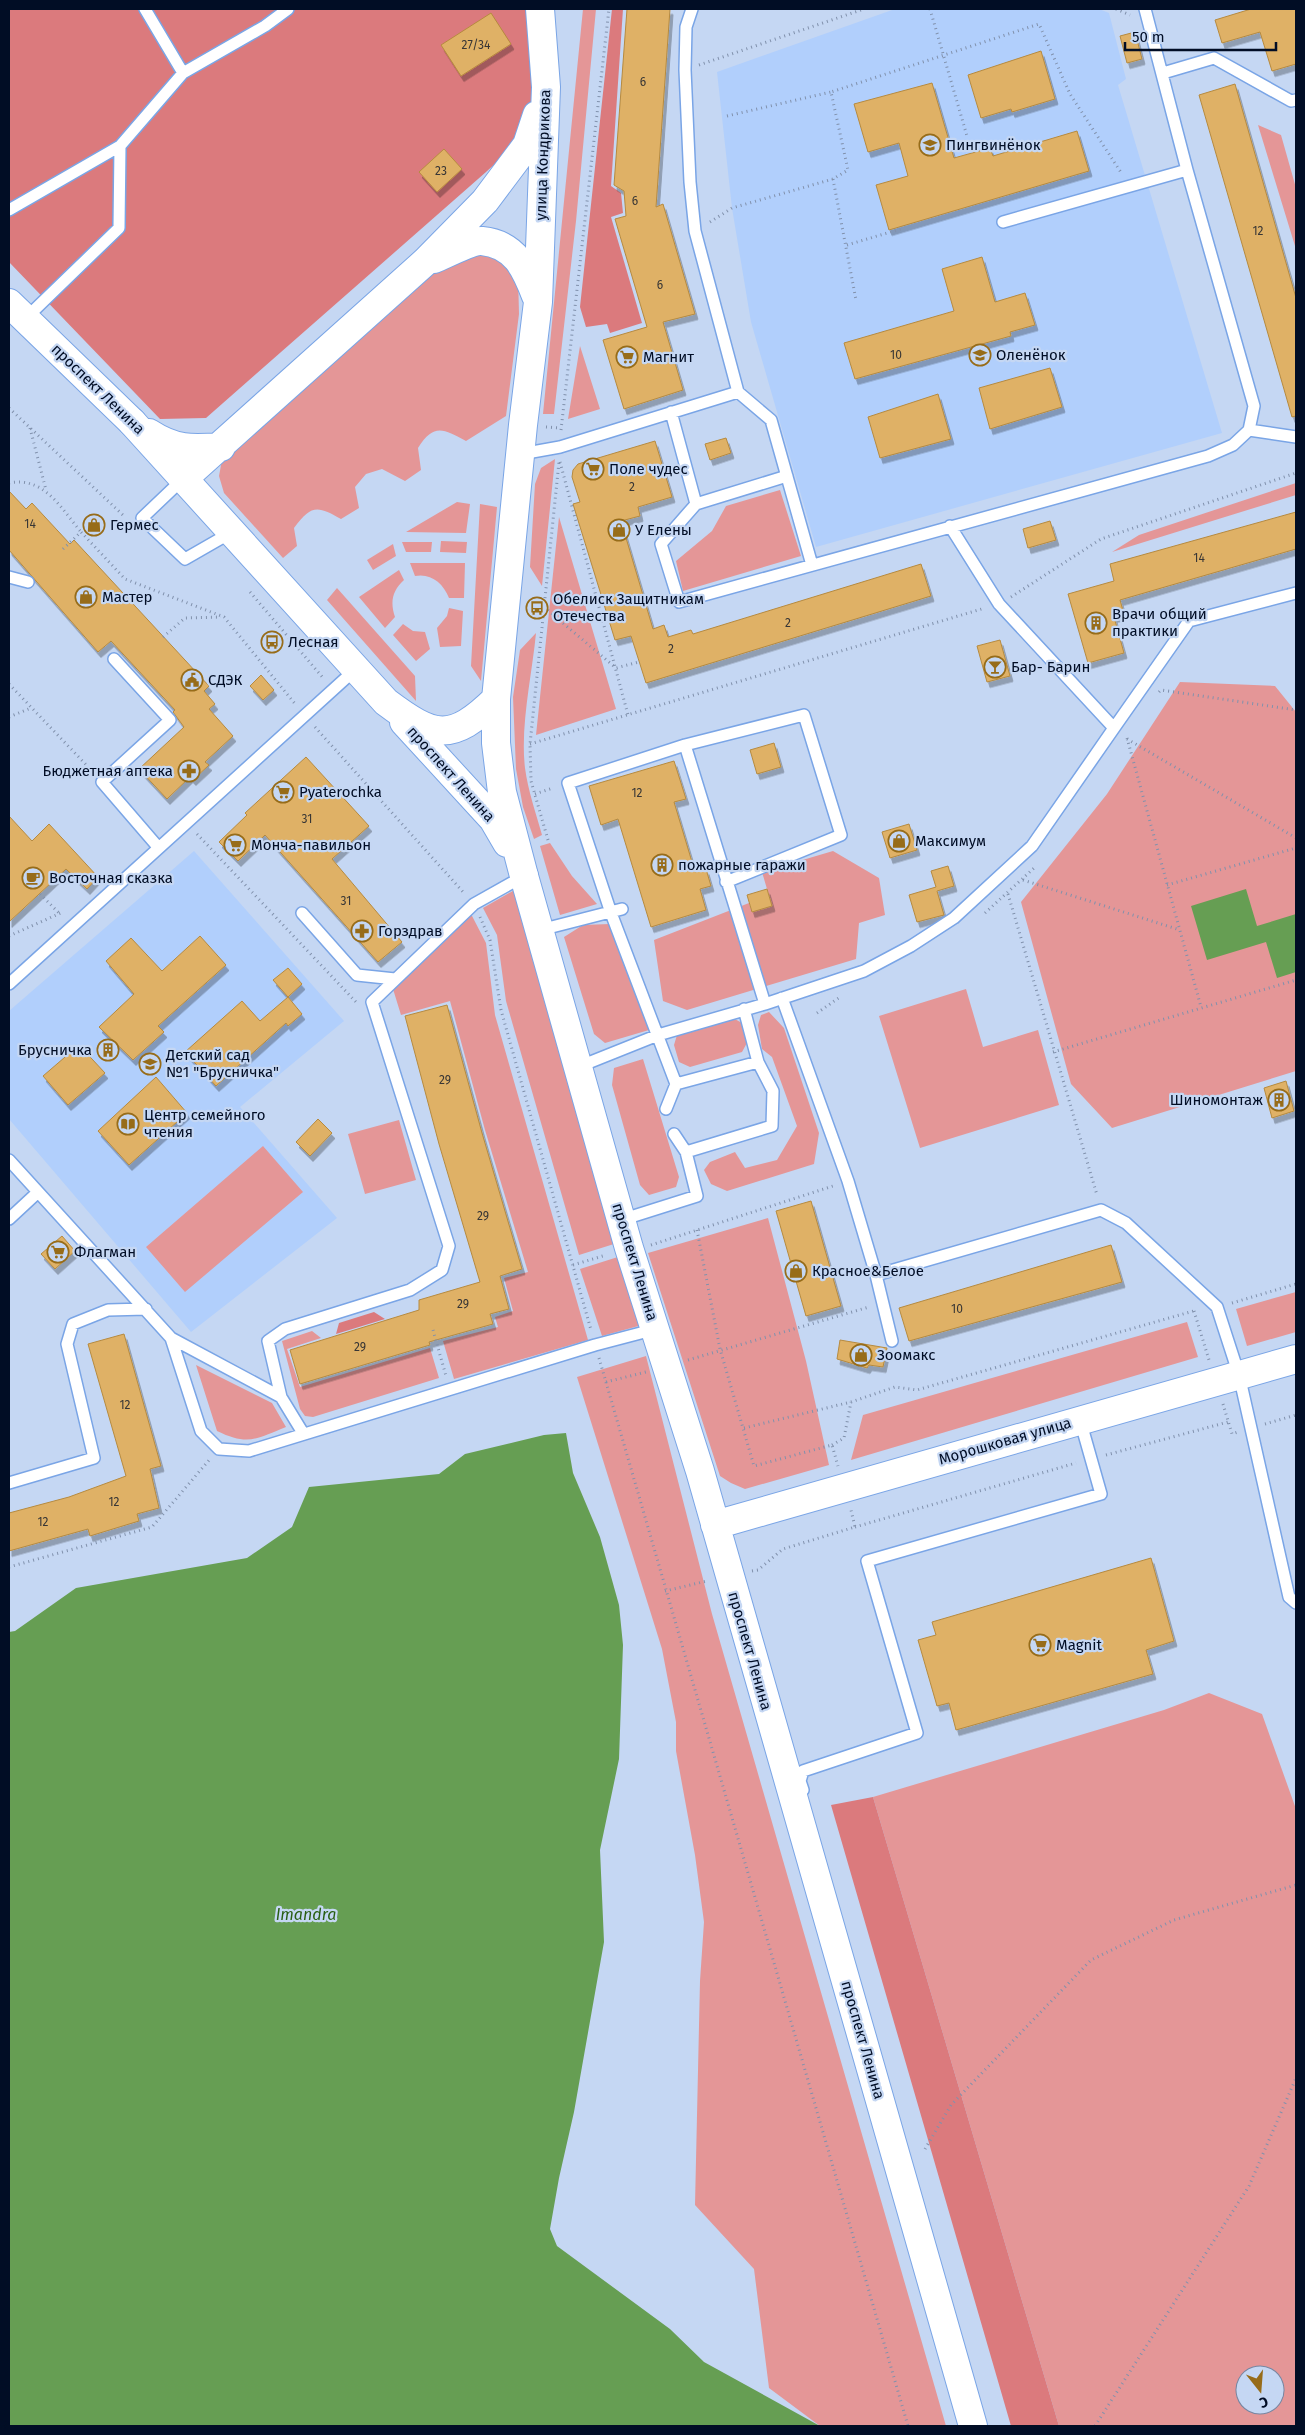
<svg xmlns="http://www.w3.org/2000/svg" width="1305" height="2435" font-family="'Fira Sans',sans-serif">
	<style>
		.built { fill: #b1cffc }
		.green { fill: #e49697; fill-rule: evenodd }
		.forest { fill: #db7a7d }
		.water { fill: #669e53 }
		.building { fill: #dfb166; stroke: #b68a3f; filter: url(#shadow) }
		.lines { fill: none; stroke-linecap: round; stroke-linejoin: round }
		.service-casing { stroke: #7aa5e6; stroke-width: 14 }
		.tertiary-casing { stroke: #7aa5e6; stroke-width: 30 }
		.secondary-casing { stroke: #7aa5e6; stroke-width: 30 }
		.primary-casing { stroke: #7aa5e6; stroke-width: 30 }
		.path { stroke: #8191ac; stroke-width: 3; stroke-dasharray: 1 4; stroke-linecap: butt }
		.service { stroke: #fff; stroke-width: 11 }
		.tertiary { stroke: #fff; stroke-width: 28 }
		.secondary { stroke: #fff; stroke-width: 28 }
		.primary { stroke: #fff; stroke-width: 28 }
		.labels { text-anchor: middle; stroke-width: 4.5; stroke-linejoin: round; paint-order: stroke }
		.number-label { font-size: 12px; fill: #383635 }
		.poi-label { font-size: 15px; fill: #010d25; stroke: #c5d7f3; text-anchor: start }
		.street-label { font-size: 15px; fill: #010d25; stroke: #c5d7f3 }
		.water-label { font-size: 16px; font-style: italic; fill: #285e11; stroke: #c5d7f3 }
	</style>
	<defs>
		<filter id="shadow"><feDropShadow dx="3" dy="5.5" stdDeviation="0" flood-color="#0004"/></filter>
	</defs>
	<rect width="100%" height="100%" fill="#c5d7f3"/>
	<path class="built" d="M895,9h204l10,4 17,66 -8,6 104,348 -406,114 -65,-225 -19,-114 -15,-136z
		M194,851l150,170 -104,86 97,111 -146,114 -182,-213v-108z"/>
	<path class="green" d="M583,9h13l-20,212 -22,193h-11z
		M1258,125l23,10 15,53 -1,58z
		M482,251l19,7 17,18 1,38 -13,102 -40,25c-23,-12 -32,-18 -48,7l3,22 -16,11 -23,-12 -16,5 -11,13 4,21 -18,11c-24,-14 -30,-14 -47,9l3,18 -14,12 -59,-65 -5,-17 3,-16 208,-187z
		M580,346l20,63 -32,10z
		M555,459l-13,127 -12,-19 5,-83 6,-16z
		M1296,483v12l-184,57 27,-17z
		M780,490l21,66 -118,35 -7,-30 36,-30 14,-25z
		M457,502l13,2 -4,29 -60,-1z
		M480,504l17,3 -16,174 -10,-15z
		M559,517l57,192 -80,26z
		M441,541l26,1 -1,11 -26,-1z
		M402,542h30l-1,10h-25z
		M393,544l3,12 -23,14 -6,-10z
		M465,563l-1,35h-15c-6,-15 -18,-25 -34,-22l-5,-13z
		M399,570l5,10c-12,11 -14,22 -9,37l-10,11 -26,-31z
		M337,588l78,88 1,25 -89,-101z
		M449,608l14,3 -2,35 -21,1 -3,-19 10,-12z
		M403,624l10,7 12,1 5,17 -14,12 -23,-26z
		M536,633c-4,42 -16,93 -11,135 3,23 11,45 17,67l-8,4 -11,-32 -7,-38 -3,-72 7,-47z
		M1180,682l95,4 21,26v359l-184,57 -41,-44 -50,-182 86,-108z
		M550,843l22,33 25,28 -37,11 -20,-69z
		M833,851l46,27 6,37 -26,8 -3,36 -169,51 -24,-9 -9,-61 95,-37 3,9 20,-6 -10,-34z
		M518,888l96,356 -35,11 -73,-254 -9,-66 -14,-27z
		M471,914l15,29 9,72 93,325 -134,39 -11,-38 55,-14 -3,-10 18,-6 -9,-33 24,-6 -43,-142 -35,-129 -49,14 -8,-26z
		M610,924l39,106 -44,13 -11,-9 -30,-97 19,-12z
		M966,989l17,58 55,-17 21,75 -139,43 -41,-132z
		M769,1012l15,16 35,105 -5,31 -87,27 -16,-7 -7,-14 6,-8 25,-10 10,16 32,-8 20,-34 -25,-69 -10,-8 -4,-24 3,-10z
		M733,1018l9,5 6,18 -6,11 -52,15 -11,-5 -5,-17 3,-10z
		M643,1059l36,118 -3,10 -27,8 -9,-10 -28,-100 2,-17z
		M399,1120l17,60 -51,14 -17,-60z
		M263,1146l40,46 -118,100 -39,-45z
		M768,1218l38,143 23,104 -84,24 -14,-6 -11,-7 -72,-223z
		M621,1256l21,69 -40,11 -22,-67z
		M1296,1292v40l-49,14 -11,-37z
		M1187,1322l11,35 -347,103 12,-45z
		M312,1331l9,7 -34,11 13,38 130,-39 9,30 -126,39 -8,-1 -5,-7 -18,-68z
		M646,1356l66,258 234,812h-126l-51,-38 -15,-119 -59,-64 5,-224 4,-59 -9,-67 -19,-104v-29l-14,-73 -85,-272z
		M196,1365l76,38 14,24c-30,12 -38,19 -69,4z
		M1209,1693l53,21 34,95v617h-237l-186,-629 291,-87zM1245,2375h30v30h-30z"/>
	<path class="forest" d="M9,9h520c3,29 12,79 4,107 -5,19 -33,43 -47,56l-280,246 -46,1 -151,-157z
		M612,9h11l-12,177 10,7 2,20 -12,4 31,106 -32,10 -3,-9 -21,3 -6,-20z
		M374,1312l11,7 -49,15 3,-11z
		M873,1797l186,629h-48l-180,-621z"/>
	<path class="water" d="M1246,889l11,37 39,-12v58l-19,6 -11,-36 -59,18 -16,-54z
		M566,1433l7,40 27,64 19,68 4,40 -4,114 -19,91 4,92 -30,170 -15,66 -9,51 7,17 113,83 34,33 116,64h-811v-794l6,-1 61,-43 171,-30 45,-31 17,-40 130,-13 26,-20 79,-19z"/>
	<path class="building" d="M627,9h43l-14,198 7,-3 32,110 -32,8 20,68 -59,19 -21,-69 44,-13 -32,-108 11,-3 -2,-25 -10,-6z
		M1251,9h45v55l-24,7 -12,-39 -38,11 -7,-23z
		M491,13l20,31 -50,32 -20,-31z
		M1135,32l7,27 -15,4 -7,-27z
		M1041,51l14,48 -43,13 -1,-3 -30,9 -13,-43z
		M932,83l22,75 36,-10 3,8 84,-25 12,40 -200,59 -13,-45 32,-9 -9,-33 -31,9 -14,-48z
		M1235,84l61,214v118l-4,1 -93,-322z
		M444,149l18,20 -25,23 -18,-20z
		M982,257l13,45 30,-9 10,32 -25,7 1,4 -156,43 -11,-36 110,-32 -12,-42z
		M1050,368l12,39 -72,22 -11,-41z
		M938,394l13,45 -71,19 -12,-41z
		M726,438l5,15 -21,7 -5,-16z
		M655,441l17,56 -34,10 2,9 -19,5 32,108 11,-4 4,12 23,-7 2,4 228,-70 10,32 -285,87 -15,-47 -16,4 -42,-136 7,-2 -8,-25 1,-7 5,-6z
		M9,491l17,18 6,-6 38,41 4,-4 135,146 -5,5 11,13 -6,5 24,27 -28,26 4,3 -16,15 -3,-3 -23,22 -28,-30 45,-42 -11,-15 2,-2 -64,-69 -13,11 -89,-102z
		M1296,512v37l-176,51 4,14 -10,3 10,36 -36,10 -20,-69 46,-13 -4,-17z
		M1050,521l6,19 -28,8 -5,-19z
		M1000,640l10,36 -23,6 -10,-36z
		M261,675l13,15 -11,10 -13,-14z
		M774,743l7,24 -24,7 -7,-24z
		M306,757l63,69 -37,33 70,83 -24,20 -113,-127 -27,26 -19,-19 28,-27 -2,-2z
		M674,761l12,38 -12,3 21,70 11,-3 5,17 -11,3 6,21 -55,17 -33,-108 -17,6 -12,-39z
		M9,816l23,25 17,-17 49,53 -11,12 -21,-20 -57,53z
		M909,824l8,26 -27,8 -8,-26z
		M948,866l6,20 -17,5 7,24 -27,7 -8,-27 27,-8 -5,-16z
		M767,889l5,17 -20,6 -5,-17z
		M200,936l26,29 -68,61 6,6 -31,28 -34,-33 35,-33 -28,-33 25,-23 31,33z
		M288,968l14,16 -14,13 -15,-17z
		M288,997l14,17 -14,12 -2,-3 -70,63 -31,-34 57,-51 18,20z
		M447,1005l35,128 40,136 -22,7 9,33 -19,5 3,10 -64,18 1,3 -130,39 -10,-34 129,-40v-10l61,-18 -41,-138 -34,-128z
		M79,1045l26,28 -37,32 -25,-29z
		M156,1077l31,36 -58,52 -31,-34z
		M1286,1081l8,30 -22,7 -8,-30z
		M318,1119l14,14 -22,23 -14,-14z
		M811,1201l30,105 -35,10 -30,-105z
		M62,1236l13,15 -20,18 -14,-15z
		M1111,1245l11,37 -213,59 -10,-33z
		M124,1334l37,132 -11,3 9,39 -22,6 2,7 -49,15 -2,-7 -79,22v-38l60,-16 57,-21 -38,-132z
		M840,1340l47,8 -4,19 -14,-2 -2,3 -30,-9z
		M1151,1558l23,83 -28,9 7,24 -197,56 -7,-27 -12,3 -19,-66 18,-5 -4,-13z"/>
	<g class="lines">
		<g class="service-casing">
			<path id="service" d="M145,9l38,64
				M692,9l-6,18 -1,43 5,112 5,49 43,161 33,28 41,145
				M1163,73l51,-15 77,43 5,-1
				M9,210l111,-64 63,-73 82,-47 23,-17
				M1003,222l184,-52
				M25,319l94,-91 1,-82
				M671,412l25,92
				M1249,430l47,7
				M521,454l39,-7 178,-55
				M787,476l-91,28 -35,40 18,58 529,-146 25,-11 16,-15 5,-24 -67,-236 -42,-161
				M184,478l-42,40 43,41 47,-27
				M9,577l19,5
				M114,659l56,61 -68,62 56,65
				M1114,728l75,-107 107,-28
				M726,882l115,-47 -37,-120 -119,30 80,259
				M302,913l55,62 38,4
				M540,930l82,-21
				M9,984l348,-316
				M782,998l66,183 28,94
				M744,1009l14,53
				M578,1067l80,-32 107,-31 99,-33 47,-25 43,-28 78,-72 82,-118 -115,-124 -49,-78
				M676,1084l82,-22 15,29 -1,35 -86,26
				M666,1109l10,-25 -65,-171 -43,-130 117,-38
				M9,1160l162,178 110,59
				M9,1219l28,-26
				M621,1220l76,-24 -11,-44 -12,-18
				M171,1338l30,93 18,18 30,2 346,-106 61,-16
				M892,1341l-16,-66 225,-65 25,13 91,84 22,68 50,222 7,6
				M303,1433l-22,-36 -13,-56 17,-12 125,-39 32,-20 7,-24 -77,-244 102,-98 50,-28
				M9,1483l85,-25 -27,-114 6,-20 35,-14 38,-1
				M803,1790l-3,-9 3,-10 114,-38 -50,-172 234,-67 -21,-74"/>
		</g>
		<g class="tertiary-casing">
			<path id="tertiary" d="M9,303l123,119"/>
		</g>
		<g class="secondary-casing">
			<path id="secondary" d="M434,259c10,-4 38,-19 48,-18 33,3 44,28 54,55
				M132,422l254,280c48,36 65,41 110,-3
				M149,433c26,17 42,16 72,14
				M184,478l241,-216 60,-61 42,-56 10,-30
				M404,722l89,97 14,24
				M524,876l-22,-84 -6,-49v-44l27,-274 15,-123 8,-215 -6,-78"/>
		</g>
		<g class="primary-casing">
			<path id="primary" d="M524,876l105,372 71,223 273,955
				M715,1525l581,-166"/>
		</g>
		<path class="path" d="M930,9l37,127
			M1116,9l14,6
			M699,65l165,-56
			M727,116l104,-24
			M833,179l23,121
			M710,222l22,-14 101,-29 15,-9 -17,-78 208,-68 31,70 52,80
			M847,245l57,-17
			M9,408l115,108
			M546,427l15,1
			M30,428l16,62
			M561,430l48,-421
			M560,462l68,253
			M9,483c35,-7 52,25 72,49
			M63,549l18,-17 44,47 99,38 72,88
			M250,592l74,87
			M1011,597l90,-58 195,-66
			M544,607l72,61 23,-6
			M163,637l22,-19 36,-1
			M9,684l84,88
			M1159,692l2,-2 135,20
			M9,717l22,-9
			M315,727l149,166
			M1127,738l74,269
			M1127,739l169,99
			M530,744l455,-136
			M535,794l18,-6
			M197,834l159,168
			M548,840l-17,-59 -1,-37 29,-282
			M1023,880l157,50
			M1167,885l129,-37
			M40,894l20,20
			M1008,894l89,301
			M985,913l49,-45
			M480,917l10,23 11,70 90,320
			M9,936l54,-24
			M817,1013l23,-16
			M1053,1052l243,-72
			M697,1230l23,119 34,117 78,-21 6,21
			M651,1245l182,-59
			M573,1265l33,-10
			M1232,1303l64,-19
			M1194,1311l15,49
			M433,1330l13,46
			M599,1358l309,1068
			M688,1360l181,-53
			M606,1382l40,-10
			M1223,1404l9,30 6,-2
			M1265,1424l31,-9
			M744,1428l107,-26 44,-15 22,3 280,-80
			M832,1445l12,-7 7,-36
			M1106,1455l122,-33
			M855,1527l221,-64
			M9,1567l143,-40 58,-68
			M752,1571l6,-1 25,-21 72,-22 -4,-17
			M665,1591l42,-10
			M925,2149l26,-44 140,-145 83,-40 122,-35
			M1095,2426l154,-240 47,-108"/>
		<use href="#service" class="service"/>
		<use href="#tertiary" class="tertiary"/>
		<use href="#secondary" class="secondary"/>
		<use href="#primary" class="primary"/>
	</g>
	<defs>
		<g id="school-ring" transform="scale(1.125)"><circle r="9.5" fill="#c5d7f3" stroke="#976c19" stroke-width="1.5"/><path d="M0-5L7-2L0 1L-7-2ZM-4 1L0 2.5L4 1V4Q0 6-4 4Z" fill="#976c19"/></g>
		<g id="supermarket-ring" transform="scale(1.125)"><circle r="9.5" fill="#c5d7f3" stroke="#976c19" stroke-width="1.5"/><path d="M-6-5.5h2.5l.6 2H6L4.5 2H-2.5L-4.4-4H-6ZM-1.5 3.2a1.3 1.3 0 1 0 .1 0ZM3 3.2a1.3 1.3 0 1 0 .1 0Z" fill="#976c19"/></g>
		<g id="shop-ring" transform="scale(1.125)"><circle r="9.5" fill="#c5d7f3" stroke="#976c19" stroke-width="1.5"/><path d="M-5-2.5h2.3a2.7 3.5 0 0 1 5.4 0H5L5.5 6h-11ZM-1.5-2.5h3a1.5 2.3 0 0 0-3 0Z" fill="#976c19"/></g>
		<g id="bus-ring" transform="scale(1.125)"><circle r="9.5" fill="#c5d7f3" stroke="#976c19" stroke-width="1.5"/><path d="M-5-6H5V4H4V6H2V4H-2V6H-4V4H-5ZM-3.5-4V0h7V-4ZM-3.5 1.2v1.5H-2V1.2ZM2 1.2v1.5H3.5V1.2Z" fill="#976c19"/></g>
		<g id="building-ring" transform="scale(1.125)"><circle r="9.5" fill="#c5d7f3" stroke="#976c19" stroke-width="1.5"/><path d="M-4-6H4V6H1V3H-1V6H-4ZM-2.5-4.3h1.7v1.8h-1.7ZM.8-4.3h1.7v1.8H.8ZM-2.5-1h1.7V.8h-1.7ZM.8-1h1.7V.8H.8Z" fill="#976c19"/></g>
		<g id="bar-ring" transform="scale(1.125)"><circle r="9.5" fill="#c5d7f3" stroke="#976c19" stroke-width="1.5"/><path d="M-6-5H6L.8 .8V4.5H3.5V6h-7V4.5H-.8V.8Z" fill="#976c19"/></g>
		<g id="civic-ring" transform="scale(1.125)"><circle r="9.5" fill="#c5d7f3" stroke="#976c19" stroke-width="1.5"/><path d="M-.6-6.5H3V-4.5H.6V-3L4-1V1h2V6H-6V1h2V-1L-.6-3ZM-1.2 2.5V6h2.4V2.5Z" fill="#976c19"/></g>
		<g id="pharmacy-ring" transform="scale(1.125)"><circle r="9.5" fill="#c5d7f3" stroke="#976c19" stroke-width="1.5"/><path d="M-2-6h4v4h4v4h-4v4h-4v-4h-4v-4h4Z" fill="#976c19"/></g>
		<g id="cafe-ring" transform="scale(1.125)"><circle r="9.5" fill="#c5d7f3" stroke="#976c19" stroke-width="1.5"/><path d="M-5.5-4.5H6V0H3Q3 3.5 0 3.5H-2.5Q-5.5 3.5-5.5 0ZM3-3.2v2h1.7v-2ZM-6 4.5H4V6H-6Z" fill="#976c19"/></g>
		<g id="library-ring" transform="scale(1.125)"><circle r="9.5" fill="#c5d7f3" stroke="#976c19" stroke-width="1.5"/><path d="M-6-4Q-3-5.5-.7-3.5V5Q-3 3-6 4ZM6-4Q3-5.5 .7-3.5V5Q3 3 6 4Z" fill="#976c19"/></g>
	</defs>
	<g fill-rule="evenodd">
		<use href="#school-ring" x="930" y="145"/>
		<use href="#school-ring" x="980" y="355"/>
		<use href="#supermarket-ring" x="627" y="357"/>
		<use href="#supermarket-ring" x="593" y="469"/>
		<use href="#shop-ring" x="94" y="525"/>
		<use href="#shop-ring" x="619" y="530"/>
		<use href="#shop-ring" x="86" y="597"/>
		<use href="#bus-ring" x="537" y="608"/>
		<use href="#building-ring" x="1096" y="623"/>
		<use href="#bus-ring" x="272" y="642"/>
		<use href="#bar-ring" x="995" y="667"/>
		<use href="#civic-ring" x="192" y="680"/>
		<use href="#pharmacy-ring" x="189" y="771"/>
		<use href="#supermarket-ring" x="283" y="792"/>
		<use href="#shop-ring" x="899" y="841"/>
		<use href="#supermarket-ring" x="235" y="845"/>
		<use href="#building-ring" x="662" y="865"/>
		<use href="#cafe-ring" x="33" y="878"/>
		<use href="#pharmacy-ring" x="362" y="931"/>
		<use href="#building-ring" x="108" y="1050"/>
		<use href="#school-ring" x="150" y="1064"/>
		<use href="#building-ring" x="1279" y="1100"/>
		<use href="#library-ring" x="128" y="1124"/>
		<use href="#supermarket-ring" x="58" y="1252"/>
		<use href="#shop-ring" x="796" y="1271"/>
		<use href="#shop-ring" x="861" y="1355"/>
		<use href="#supermarket-ring" x="1040" y="1645"/>
	</g>
	<g class="labels">
		<g class="number-label">
			<text x="476" y="49">27/34</text>
			<text x="643" y="86">6</text>
			<text x="441" y="175">23</text>
			<text x="635" y="205">6</text>
			<text x="1258" y="235">12</text>
			<text x="660" y="289">6</text>
			<text x="896" y="359">10</text>
			<text x="632" y="491">2</text>
			<text x="30" y="528">14</text>
			<text x="1199" y="562">14</text>
			<text x="788" y="627">2</text>
			<text x="671" y="653">2</text>
			<text x="637" y="797">12</text>
			<text x="307" y="823">31</text>
			<text x="346" y="905">31</text>
			<text x="445" y="1084">29</text>
			<text x="483" y="1220">29</text>
			<text x="463" y="1308">29</text>
			<text x="957" y="1313">10</text>
			<text x="360" y="1351">29</text>
			<text x="125" y="1409">12</text>
			<text x="114" y="1506">12</text>
			<text x="43" y="1526">12</text>
		</g>
		<g class="poi-label">
			<text x="946" y="150">Пингвинёнок</text>
			<text x="996" y="360">Оленёнок</text>
			<text x="643" y="362">Магнит</text>
			<text x="609" y="474">Поле чудес</text>
			<text x="110" y="530">Гермес</text>
			<text x="635" y="535">У Елены</text>
			<text x="102" y="602">Мастер</text>
			<text x="553" y="604">Обелиск Защитникам<tspan x="553" dy="17">Отечества</tspan></text>
			<text x="1112" y="619">Врачи общий<tspan x="1112" dy="17">практики</tspan></text>
			<text x="288" y="647">Лесная</text>
			<text x="1011" y="672">Бар- Барин</text>
			<text x="208" y="685">СДЭК</text>
			<text x="173" y="776" text-anchor="end">Бюджетная аптека</text>
			<text x="299" y="797">Pyaterochka</text>
			<text x="915" y="846">Максимум</text>
			<text x="251" y="850">Монча-павильон</text>
			<text x="678" y="870">пожарные гаражи</text>
			<text x="49" y="883">Восточная сказка</text>
			<text x="378" y="936">Горздрав</text>
			<text x="92" y="1055" text-anchor="end">Брусничка</text>
			<text x="166" y="1060">Детский сад<tspan x="166" dy="17">№1 "Брусничка"</tspan></text>
			<text x="1263" y="1105" text-anchor="end">Шиномонтаж</text>
			<text x="144" y="1120">Центр семейного<tspan x="144" dy="17">чтения</tspan></text>
			<text x="74" y="1257">Флагман</text>
			<text x="812" y="1276">Красное&amp;Белое</text>
			<text x="877" y="1360">Зоомакс</text>
			<text x="1056" y="1650">Magnit</text>
		</g>
		<g class="street-label">
			<text transform="translate(543 155) rotate(-88)" y="5">улица Кондрикова</text>
			<text transform="translate(98 389) rotate(44)" y="5">проспект Ленина</text>
			<text transform="translate(451 774) rotate(48)" y="5">проспект Ленина</text>
			<text transform="translate(635 1262) rotate(73)" y="5">проспект Ленина</text>
			<text transform="translate(1005 1441) rotate(-16)" y="5">Морошковая улица</text>
			<text transform="translate(750 1651) rotate(74)" y="5">проспект Ленина</text>
			<text transform="translate(863 2040) rotate(74)" y="5">проспект Ленина</text>
		</g>
		<g class="water-label">
			<text x="306" y="1920">Imandra</text>
		</g>
	</g>
	<rect width="1305" height="2435" fill="none" stroke="#010d25" stroke-width="20"/>
	<g transform="translate(1260 2390) rotate(163)"><circle r="24" fill="#c5d7f3" stroke="#7786a1"/>
	<path d="M0-4L9 19L0 12L-9 19Z" fill="#976c19"/>
	<text y="-8" font-size="14" font-weight="bold" text-anchor="middle" fill="#010d25">С</text>
	</g>
	<path d="M1125 42v8h151v-8" fill="none" stroke="#010d25" stroke-width="2.5"/>
	<text x="1132" y="42" font-size="15" fill="#010d25" stroke="#c5d7f3" stroke-width="4" paint-order="stroke">50 m</text>
</svg>
